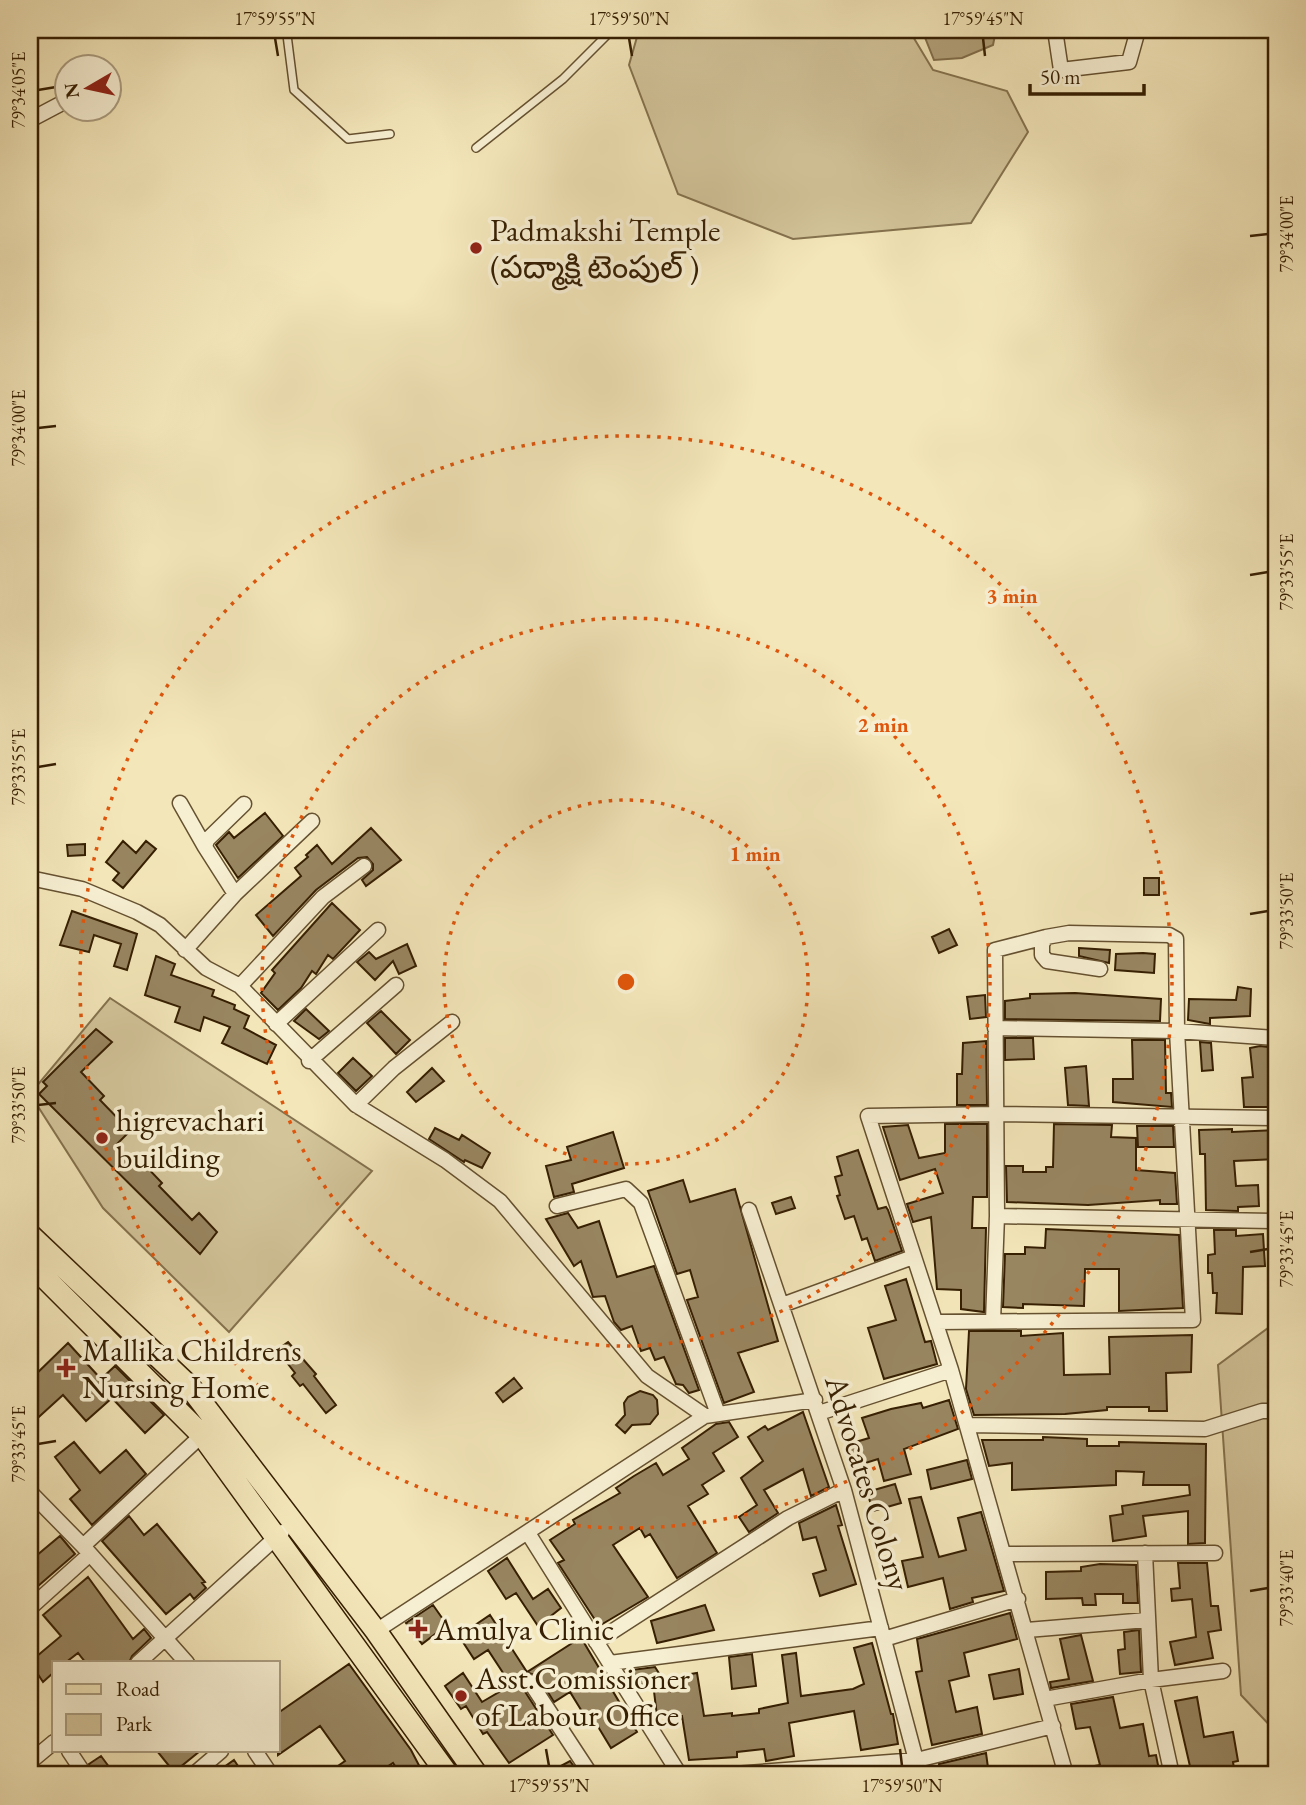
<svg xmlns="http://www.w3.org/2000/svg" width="1306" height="1805" font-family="'EB Garamond','Noto Sans Telugu',serif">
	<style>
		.green { fill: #d3c49a; stroke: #84724e; stroke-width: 2 }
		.water { fill: #b3a27b; stroke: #816e4b; stroke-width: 2 }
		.building { fill: #988661; stroke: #361f02; stroke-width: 2 }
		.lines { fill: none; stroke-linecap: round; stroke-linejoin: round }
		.service-casing { stroke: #655130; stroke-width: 10 }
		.minor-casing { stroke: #655130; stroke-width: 17 }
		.primary-casing { stroke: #361f02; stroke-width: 24 }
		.service { stroke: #f7efd2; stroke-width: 7 }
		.minor { stroke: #f7efd2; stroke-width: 14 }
		.primary { stroke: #f3e6b9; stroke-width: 21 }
		.ticks { fill: none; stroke: #361f02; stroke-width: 2.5 }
		.ring { fill: none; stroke: #df560c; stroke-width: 3.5; stroke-dasharray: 3.5 7 }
		.poi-dot { fill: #8f2418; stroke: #f7efd2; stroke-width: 2.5 }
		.labels { text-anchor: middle; stroke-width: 7; stroke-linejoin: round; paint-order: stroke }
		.poi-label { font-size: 32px; fill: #361f02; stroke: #f7efd2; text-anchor: start }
		.street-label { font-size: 32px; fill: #361f02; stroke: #f7efd2 }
		.centre { fill: #df560c; stroke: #f7efd2; stroke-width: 3.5 }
		.ring-label { font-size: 21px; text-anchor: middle; font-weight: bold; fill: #df560c; stroke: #f7efd2; stroke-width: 7; stroke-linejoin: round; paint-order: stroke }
		.neatline { fill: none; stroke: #361f02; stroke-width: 2.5 }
		.ticks-label { font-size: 18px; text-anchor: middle; fill: #361f02 }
	</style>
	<rect width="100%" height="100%" fill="#f3e6b9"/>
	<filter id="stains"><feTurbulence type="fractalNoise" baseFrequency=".00286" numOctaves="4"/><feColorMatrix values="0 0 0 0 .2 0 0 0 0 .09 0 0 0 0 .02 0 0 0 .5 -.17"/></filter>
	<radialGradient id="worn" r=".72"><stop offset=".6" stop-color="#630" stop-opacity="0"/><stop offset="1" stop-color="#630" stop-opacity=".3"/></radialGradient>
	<path class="green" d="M639,30h270l24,40 74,21 21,41 -57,91 -178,16 -115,-45 -49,-129z
		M110,998l262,173 -143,161 -126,-124 -73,-114z
		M1276,1322v410l-35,-37 -23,-330z"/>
	<path class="water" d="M922,30h74l-3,15 -31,13 -28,2z"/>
	<path class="building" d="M265,813l18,23 -45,42 -22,-33 13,-13 5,6z
		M371,828l30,32 -35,26 -4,-6 11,-10v-6l-6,-7 -9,1 -42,32 -43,46 -17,-21 45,-39 -6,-8 13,-11 -2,-2 11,-10 15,19z
		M123,841l13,12 10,-12 10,8 -33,39 -10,-8 6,-7 -13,-11z
		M85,844v11l-17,1 -1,-11z
		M1144,878h15v17h-15z
		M332,903l28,27 -27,29 -5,-4 -12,19 -4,-3 -11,17 -23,22 -17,-17 14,-20 -3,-3z
		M72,911l65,23 -10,36 -13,-4 7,-22 -27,-9 -5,17 -29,-7z
		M949,929l8,16 -18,8 -7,-16z
		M407,944l9,22 -17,8 -6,-13 -18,19 -18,-18 12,-10 7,7z
		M1079,948l31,2 -1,13 -30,-7z
		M1143,953l12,1 -1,19 -39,-3 1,-16z
		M156,956l19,8 -4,11 43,15 -2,6 23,9 -1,4 15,7 -5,12 32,17 -9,19 -45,-21 8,-16 -26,-10 -4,14 -25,-9 5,-15 -35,-12z
		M1238,987l13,2 -1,27 -40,2v6l-22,-4 1,-21 47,1z
		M1075,993l86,6 -1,22 -155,-2v-18l25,-3v-4z
		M985,995l1,22 -16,2 -3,-22z
		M306,1009l23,22 -10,8 -25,-18z
		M381,1011l29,29 -14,14 -29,-31z
		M96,1029l16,13 -31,30 23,24 -4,4 30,31 -15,15 21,21 6,-5 20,21 -3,3 33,34 7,-7 18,19 -17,22 -161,-160 8,-8 -4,-4z
		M1005,1038h28l1,21 -29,1z
		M1132,1040h33l1,53h5l1,14 -59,-5v-23h20z
		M986,1041l1,64h-30v-31h5l1,-31z
		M1200,1042l11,1 2,27 -11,1z
		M1260,1046l16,2v59h-32l-2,-29 11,-1 -3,-29z
		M353,1058l19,18 -16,15 -18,-18z
		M1086,1066l3,40 -21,-1 -3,-37z
		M432,1068l12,13 -28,21 -9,-10z
		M945,1124h42v73h-14l-1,31h14l-2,84 -23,-3v-19l-24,-1 -6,-72 -18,5 -6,-18 36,-11 -8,-24 -35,11 -17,-53 25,-2 11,33 26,-5z
		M1054,1124l58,1 -1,12 25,1v32l39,3 2,31h-17v-4l-72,5 -81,-3 -1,-36h17v6h23v-5h7z
		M1137,1126h36l1,21h-36z
		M435,1128l24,12 3,-5 28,18 -8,15 -17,-8 -1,2 -35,-23z
		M1232,1129v3l43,-2 1,29 -42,2 2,25 22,-1 1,21 -21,1v4l-32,-1 -1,-56h-5l-1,-24z
		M613,1132l11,36 -52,16 2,8 -20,5 -8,-31 25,-6 -4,-13z
		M858,1150l20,59 8,-2 2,3 14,41 -27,10 -8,-23 -5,2 -8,-24 -9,3 -8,-23 3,-1 -5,-18 7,-2 -5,-18z
		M683,1180l7,22 45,-13 43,152 -40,12 16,39 -30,11 -37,-103 11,-3 -8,-27 -13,4 -29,-83z
		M791,1197l4,11 -19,6 -4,-11z
		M568,1213l10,15 21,-7 18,56 37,-11 45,124 -10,3 -6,-8 -7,-1 -12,-27 -9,3 -5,-12 -9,3 -9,-25 -11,4 -7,-8 -9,-26 -12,1 -12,-36 -7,5 -28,-47z
		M1046,1229l133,6 4,73 -64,3v-42h-34l-1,37 -61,-2v4l-20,-1 2,-53h20v-7l20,1z
		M1214,1230h22v6l27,-2 2,32 -22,1 -1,47 -26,-1 1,-20h-4l-1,-20h-4v-18l7,-1z
		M906,1279l19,63 6,-1 6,23 -53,15 -16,-51 28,-8 -11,-34z
		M969,1331h52v5l42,-3 1,42 46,-1 -1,-37 83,-2 -1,37 -25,1 1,38h-18v-4h-42v3l-42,4 -91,1 -8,-26z
		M288,1342l28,32 -2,2 22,29 -10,8 -23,-29 -3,2 -8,-10 3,-3 -18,-23z
		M68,1343l33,36 14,-13 49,49 -19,18 -33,-35 -26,23 -23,-26 -33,30v-45z
		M514,1378l8,10 -19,14 -7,-9z
		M640,1391l13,4 4,5 1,14 -8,10 -18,1 -7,8 -9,-8 9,-10 -1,-12 4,-6z
		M949,1400l9,29 -54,20 7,25 -27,7 -6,-22 -22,7 -7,-22 20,-6 -7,-20 29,-9 30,-6 2,5z
		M803,1412l26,75 -18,9 -8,-27 -39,21 14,23 -29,19 -10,-15 18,-12 -16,-27 22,-17 -15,-24 17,-11 3,4z
		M729,1422l9,15 -25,16 11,18 -22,14 6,9 -20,12 29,47 -40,25 -27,-44 -5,3 -5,-9 -27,17 35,52 -49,29 -41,-63 6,-3 -14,-20 25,-16 -2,-4 47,-27 -4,-5 18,-12 22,-13 7,12 26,-16 -7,-11 34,-24z
		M1043,1437l44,2v7h32v-4l87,2 -1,99 -17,1v-33l-45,5 3,20 -33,5 -3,-25 13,-2 -1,-8 68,-11 -1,-10h-46l1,-13 -28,-1v14l-104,5v-27l-23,3 -7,-26h61z
		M74,1442l26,31 26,-23 20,24 -54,51 -22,-26 10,-9 -25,-33z
		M967,1460l5,19 -41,10 -4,-19z
		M895,1484l6,19 -28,8 -6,-19z
		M921,1497l18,60 27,-7 -8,-32 23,-6 23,79 -32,7 1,4 -23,7 -7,-31 -35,9 -6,-26 21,-4 -14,-58z
		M836,1505l6,20 -4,1 18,58 -36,12 -7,-22 13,-4 -10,-33 -13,3 -4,-17z
		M129,1516l15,19 13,-11 48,58 -3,1 4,5 -12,11 -4,-5 -24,20 -64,-73z
		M60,1536l15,18 -45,39v-32z
		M507,1558l26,41 15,-10 13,19 -23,18 -22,-33 -10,6 -18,-28z
		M1178,1563h29l4,43h7l3,24 -13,2 5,26 -38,7 -5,-23 26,-5 -4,-38 -20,2 -1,-12 9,-1z
		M1100,1564l36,1 2,38h-15v-9h-28l1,11h-13l-1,-7 -36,1v-27l35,-1v-4z
		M88,1577l45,62 11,-10 7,9 -19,18 -3,7h-43l-8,-10 -13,10h-11v9l-11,10 -13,-20 31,-26 -18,-21z
		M433,1605l14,20 -25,19 -16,-21z
		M705,1605l9,25 -57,13 -6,-22z
		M1010,1613l7,26 -53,14 5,23 -20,5 7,31 21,-5 5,27 -50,11 -16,-73 6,-1 -5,-32z
		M490,1615l37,57 50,-32 6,1 54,91 -26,16 -20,-33 -5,3 -16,-26 -16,10 -16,-26 -9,-3 -7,4v10l31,48 -44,28 -22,-31 -4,2 -17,-28 -5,3 -16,-23 18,-13 19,29 29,-17 -23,-35 -14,9 -15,-23z
		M1139,1630l2,42 -21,2 -2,-24 7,-1 -1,-17z
		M1081,1635l12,46 -42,7 -1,-6 19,-3 -9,-40z
		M872,1643l19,71h2l5,30 -37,6 -7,-39 -65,12 5,33 -28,5 -2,-12 -27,3v5l-48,3 -7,-44h-25l-4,-33 -18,2 -4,-15 24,-3 16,25 -4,-14 30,-5 7,43 28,-3v3l27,-3v-4l29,-6 -6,-48 14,-2 5,43 52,-7 11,-5 -10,-36z
		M752,1654l4,32 -24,3 -3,-32z
		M349,1664l62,86 13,25h-23l-8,-12 -18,12h-50l20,-14 -25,-35 -42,29v-42z
		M1019,1669l4,25 -29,5 -5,-24z
		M1113,1697l7,31 23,-4 6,32 7,-1 4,20h-83v-6l23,-4 -10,-38 -14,2 -5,-25z
		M1197,1697l7,40 29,-5 5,29 -5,1 2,13h-43l-17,-74z
		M157,1751h43l-26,21z
		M986,1753l3,22h-48l-2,-11z
		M101,1756l14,19h-20l-6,-11z
		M234,1760l10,15h-31z
		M570,1761l10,14h-36z"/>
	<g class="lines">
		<g class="service-casing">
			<path id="service" d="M291,30l-4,5 7,55 54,49 42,-5
				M476,148l87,-69 49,-49"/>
		</g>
		<g class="minor-casing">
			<path id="minor" d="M1055,30l6,40 68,-8 9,-32
				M30,120l36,-19
				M180,803l25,44
				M30,878l52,11 55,23 23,13 46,43 34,18 116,119 89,55 55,41 147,175 58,40
				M235,894l-30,-47 2,-7 37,-36
				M185,950l50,-56 77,-73
				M240,986l83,-89 41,-31
				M276,1024l102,-94
				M995,1028l182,3 99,7
				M309,1061l87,-76
				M356,1105l38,-37 58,-46
				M557,1206l69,-17 15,14 77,211
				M749,1210l95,280 76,285
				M997,1216l279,5
				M782,1305l131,-48
				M993,1321l4,-105 -2,-266 51,-13
				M936,1322l257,-2 -16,-289 -1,-92 -7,-4 -100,-2 -23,4 -4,7v11l5,6 53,8
				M819,1413l132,-43
				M967,1425l238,4 57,-18h14
				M30,1492l53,54 104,117
				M528,1533l152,242
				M83,1546l119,-111
				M1145,1553l6,127 21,95
				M1005,1554l210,-1
				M30,1608l60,-54
				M1027,1630l120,-10
				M376,1631l329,-215 110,-16
				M884,1639l134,-40
				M596,1642l192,-124 56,-28
				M138,1663l144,-131
				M610,1663l271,-35
				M530,1682l61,93
				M1045,1699l106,-19 72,-9
				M69,1751l16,24
				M255,1751l16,24
				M30,1762l24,-20
				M193,1775l28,-24
				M721,1775l196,-15 136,-34
				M1066,1775l-115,-405 -83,-254 129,-2 279,4"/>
		</g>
		<g class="primary-casing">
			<path id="primary" d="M30,1235l160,152 186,244 101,144
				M30,1263l172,172 246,340"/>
		</g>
		<use href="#service" class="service"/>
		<use href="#minor" class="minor"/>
		<use href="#primary" class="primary"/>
	</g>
	<path class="ticks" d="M275,38l3,18M629,38l3,18M983,38l2,18M38,90l18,-3M1250,236l18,-2M38,428l18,-2M1250,575l18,-3M38,767l18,-3M1250,914l18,-3M38,1105l18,-2M1250,1252l18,-3M38,1444l18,-3M1250,1591l18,-3M546,1749l3,17M900,1749l2,17"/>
	<g class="ring">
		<circle cx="626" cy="982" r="182"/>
		<circle cx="626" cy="982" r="364"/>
		<circle cx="626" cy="982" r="546"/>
	</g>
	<g class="poi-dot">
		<circle cx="476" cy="248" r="7"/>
		<circle cx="102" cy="1138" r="7"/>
		<path d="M62.5 1357.5h7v7h7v7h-7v7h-7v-7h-7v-7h7z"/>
		<path d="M414.5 1618.5h7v7h7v7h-7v7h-7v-7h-7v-7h7z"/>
		<circle cx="461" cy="1696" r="7"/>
	</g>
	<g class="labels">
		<g class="poi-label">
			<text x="490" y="241">Padmakshi Temple<tspan x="490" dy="37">(పద్మాక్షి టెంపుల్ )</tspan></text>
			<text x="116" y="1131">higrevachari<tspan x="116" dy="37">building</tspan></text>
			<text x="82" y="1361">Mallika Childrens<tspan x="82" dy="37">Nursing Home</tspan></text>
			<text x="434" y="1640">Amulya Clinic</text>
			<text x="475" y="1689">Asst.Comissioner<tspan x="475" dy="37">of Labour Office</tspan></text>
		</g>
		<g class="street-label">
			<text transform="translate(868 1483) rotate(73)" y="11">Advocates Colony</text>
		</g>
	</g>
	<circle cx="626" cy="982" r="10" class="centre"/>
	<g class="ring-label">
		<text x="1012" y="603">3 min</text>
		<text x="883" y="732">2 min</text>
		<text x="755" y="861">1 min</text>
	</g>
	<rect width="1306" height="1805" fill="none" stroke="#f3e6b9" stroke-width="77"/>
	<rect x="52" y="1661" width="228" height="91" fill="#f7efd2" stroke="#aa9c7f" stroke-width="2"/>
	<rect x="66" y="1684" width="35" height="10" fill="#f3e6b9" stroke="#aa9c7f" stroke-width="2"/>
	<text x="116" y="1696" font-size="21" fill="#361f02">Road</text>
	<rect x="66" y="1714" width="35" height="21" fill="#d3c49a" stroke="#aa9c7f" stroke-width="2"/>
	<text x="116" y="1731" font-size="21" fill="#361f02">Park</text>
	<g transform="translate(88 88) rotate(261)"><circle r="33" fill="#f7efd2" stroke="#aa9c7f" stroke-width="2"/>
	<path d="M0-5L12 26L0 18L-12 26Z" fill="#8f2418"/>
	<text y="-10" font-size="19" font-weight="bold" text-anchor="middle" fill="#361f02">N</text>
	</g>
	<path d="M1030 84v10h114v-10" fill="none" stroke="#361f02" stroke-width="3.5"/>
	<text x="1040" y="84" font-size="21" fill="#361f02" stroke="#f7efd2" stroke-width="5" paint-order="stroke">50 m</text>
	<rect x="38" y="38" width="1230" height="1728" class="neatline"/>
	<g class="ticks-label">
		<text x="275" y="25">17°59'55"N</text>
		<text x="629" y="25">17°59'50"N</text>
		<text x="983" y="25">17°59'45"N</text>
		<text transform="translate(19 90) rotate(-90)" y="6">79°34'05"E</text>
		<text transform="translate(1287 234) rotate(-90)" y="6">79°34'00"E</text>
		<text transform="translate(19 428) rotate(-90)" y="6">79°34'00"E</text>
		<text transform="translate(1287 572) rotate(-90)" y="6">79°33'55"E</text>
		<text transform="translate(19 767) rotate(-90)" y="6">79°33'55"E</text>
		<text transform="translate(1287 911) rotate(-90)" y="6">79°33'50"E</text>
		<text transform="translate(19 1105) rotate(-90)" y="6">79°33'50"E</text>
		<text transform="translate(1287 1249) rotate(-90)" y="6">79°33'45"E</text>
		<text transform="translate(19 1444) rotate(-90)" y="6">79°33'45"E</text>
		<text transform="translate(1287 1588) rotate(-90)" y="6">79°33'40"E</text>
		<text x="549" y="1792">17°59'55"N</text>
		<text x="902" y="1792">17°59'50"N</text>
	</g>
	<rect width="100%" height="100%" filter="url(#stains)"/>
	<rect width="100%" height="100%" fill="url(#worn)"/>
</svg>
